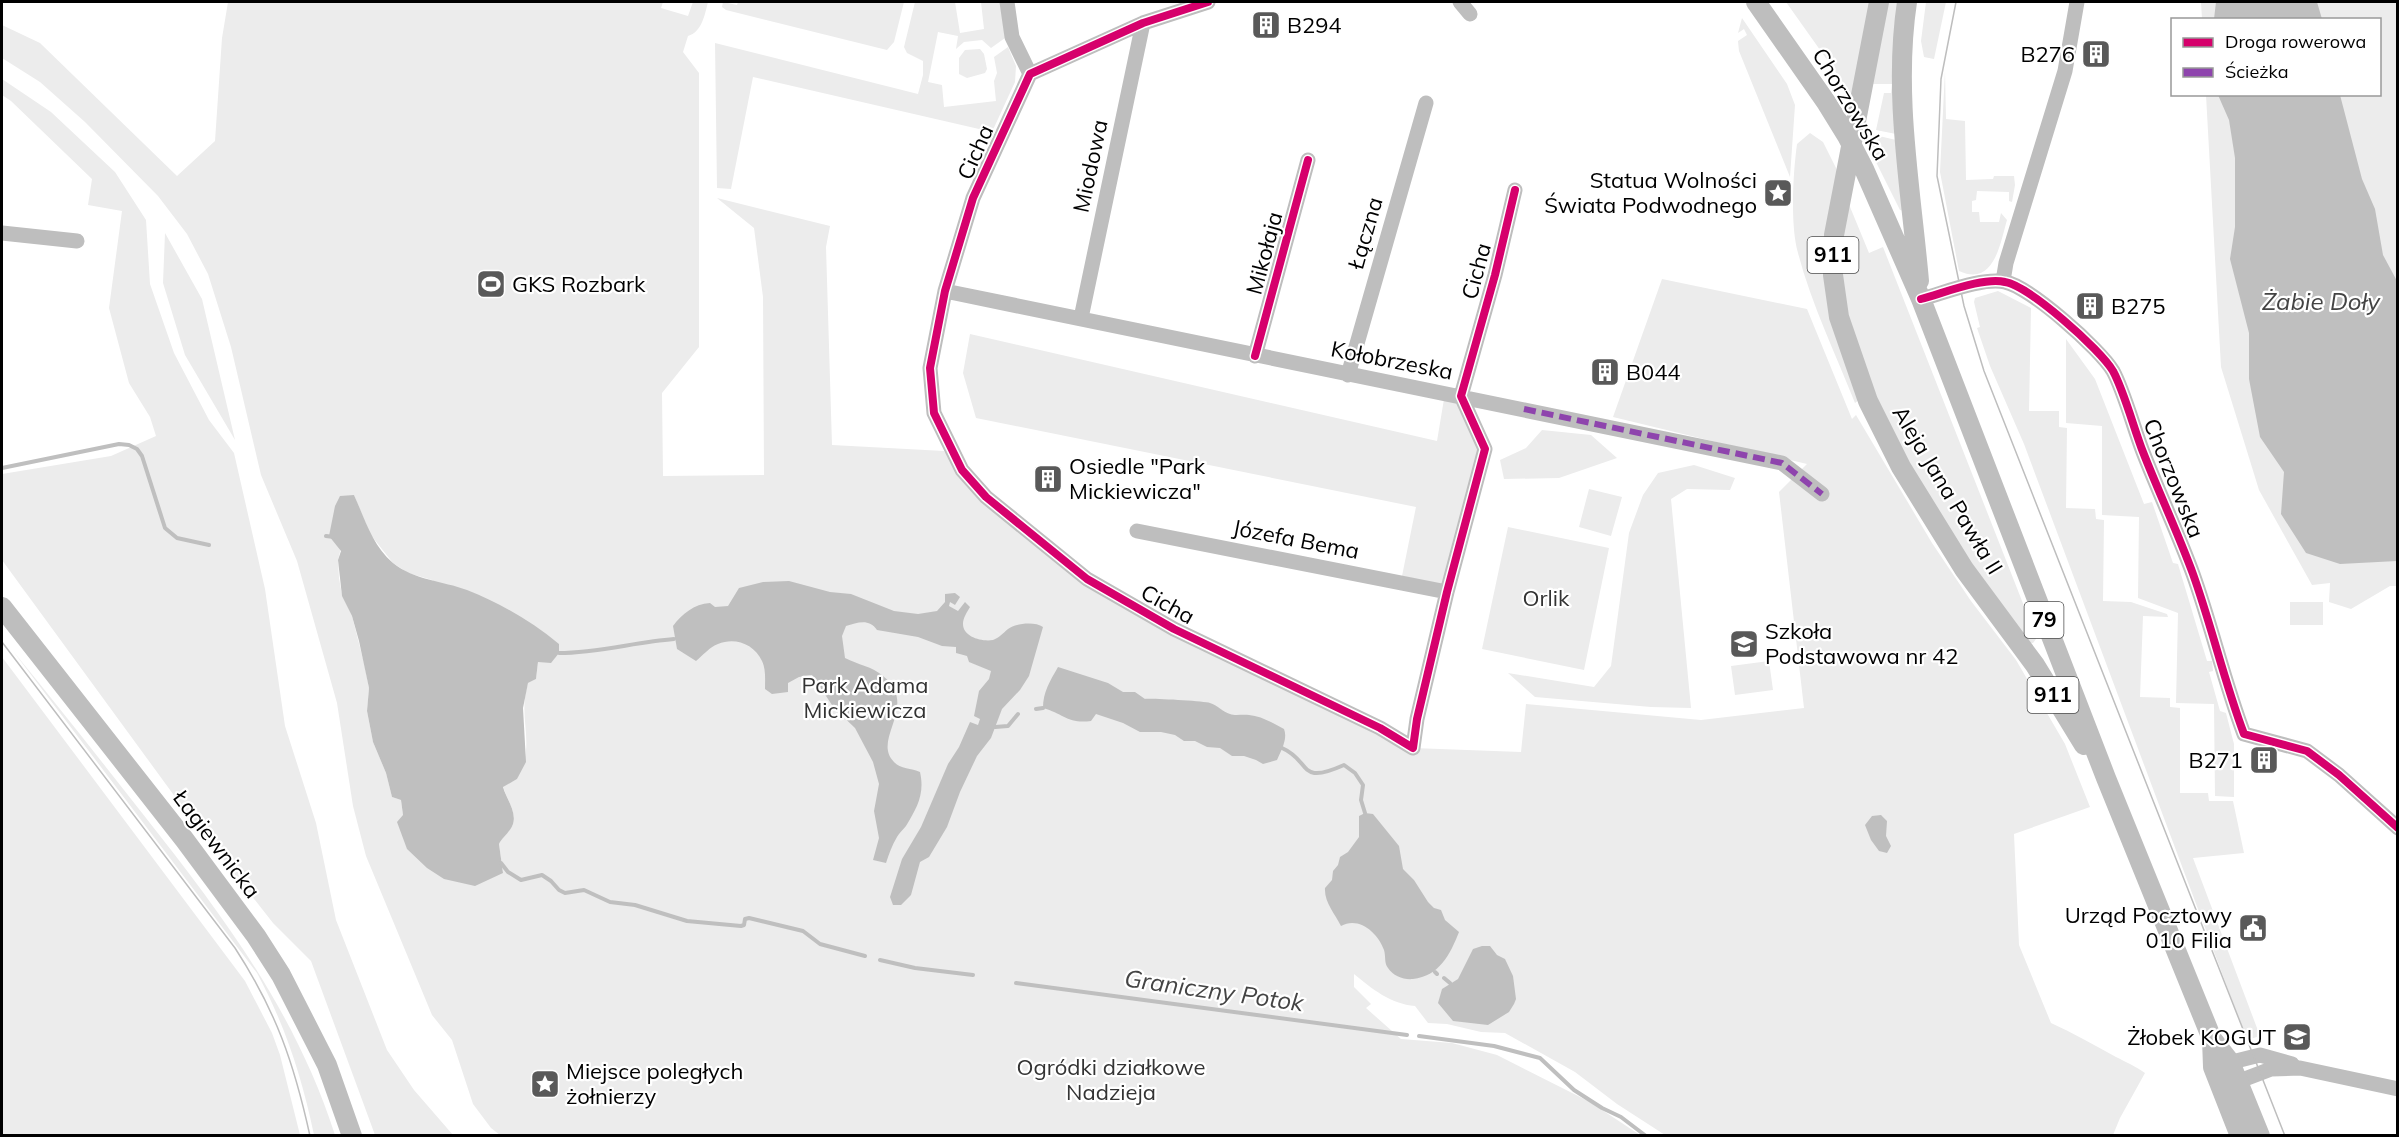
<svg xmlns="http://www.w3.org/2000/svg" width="2399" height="1137" font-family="Mulish,sans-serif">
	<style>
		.green { fill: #ececec; fill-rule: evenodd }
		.water { fill: #bfbfbf }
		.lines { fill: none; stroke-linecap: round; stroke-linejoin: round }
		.stream { stroke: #bfbfbf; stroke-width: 4 }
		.minor { stroke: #bebebe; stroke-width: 15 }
		.major { stroke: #bebebe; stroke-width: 20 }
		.tram { stroke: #bebebe; stroke-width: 1.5 }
		.quiet { stroke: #8e44ad; stroke-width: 6; stroke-dasharray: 12 6; stroke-linecap: butt }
		.cycleway-casing { stroke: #fff; stroke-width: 11 }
		.cycleway { stroke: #d6006c; stroke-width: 8 }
		.labels { text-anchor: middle; stroke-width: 4.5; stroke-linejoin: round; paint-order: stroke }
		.shield { fill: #fff; stroke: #4c4c4c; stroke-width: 1.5 }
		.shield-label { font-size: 21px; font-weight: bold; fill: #000 }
		.poi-label { font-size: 22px; fill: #000; stroke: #fff; text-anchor: start }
		.street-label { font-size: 22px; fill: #000; stroke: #fff }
		.park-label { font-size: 22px; fill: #333; stroke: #fff }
		.water-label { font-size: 24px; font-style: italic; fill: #444; stroke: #fff }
	</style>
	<rect width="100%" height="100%" fill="#fff"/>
	<path class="green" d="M228,2h435l-2,6 27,8 5,-14h15c-3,12 -6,30 -20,34l-5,16 16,21v274l-37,46 1,83 101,-1 -1,-178 -9,-69 -37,-30 113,28 -4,21 6,198 112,6 42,46 101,82 326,169 108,4 5,-48 175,16 103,-12 -25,-216 28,-28 -194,-47 49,-138 145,30 45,110 4,-4 76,128 39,58 45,59 49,84 25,63 -76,27 5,111 32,78c22,10 43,22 65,34 10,5 19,9 29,16l-25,45 -7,17h-448l-48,-31 -42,-32 -70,-39 -24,-1 -34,-8 -19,-1 -13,-17c-24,-2 -43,-17 -61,-32v13l17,17 -5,4 35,31 51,4 45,12 93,47 50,33h-1140l-9,-7 -18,-24 -21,-64 -20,-25 -66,-159 -13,-50 -16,-103 -40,-142 -36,-86 -30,-128 -23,-73 -21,-40 -29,-38 -73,-74 -45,-40 -38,-24v-33l38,18 137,133 38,-35 7,-103zM354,495l16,39 23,29 15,10 24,7 106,82 -2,17 -8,4c-8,28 0,43 -2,68 0,9 -6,19 -9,28l-14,7c3,12 14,26 10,38 -2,6 -11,14 -14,20l4,29 -100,-58 -2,-15 -9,-3 -6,-24 -13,-31 -6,-31 2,-23 -5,-25 -12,-47 -10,-21 -3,-17 -1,-18z
		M723,2l14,3 1,-3h166l-10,40 -7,8 -161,-40 -4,-3z
		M915,2h40l5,31 24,-4 -3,-27h19l5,36 -14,10 -9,-8 -18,2 -8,7 2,-13 -20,-4 -10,50 14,3 2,22 52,-6 -2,-20 3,-8 -3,-16 14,-10 8,19 -1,16 -23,50 -239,-55 -22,112 -14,-1 -2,-145 203,51 5,-19v-14l-16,-8 -3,-6z
		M1786,2h85l-19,93z
		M1888,2h10l-2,132 -20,-4 8,-37h7l1,-9h-20z
		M1926,2h20l-12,57 -10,-2 -3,-16z
		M2201,2h196v584h-7l-39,23 -22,-7 1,-19 -18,2 -53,-95 -38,-123 -15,-272 174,-1v-74l-178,-1z
		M1742,18l45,66 8,21 -5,72 -51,-126 -1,-10 9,-6 -3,-6 -6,4z
		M980,49l4,5 3,15 -2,4 -18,5 -8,-4v-16l6,-8z
		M1945,71l1,48 19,2 1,59 27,-1 1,-3h20l1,9 -3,17 -3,-1v-9l-32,-1 -1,9 -4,1v11h7l1,10h19l2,-9 6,7c-7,24 -13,67 -48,51l-19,-99z
		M2,79l49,33 64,60 31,48 4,64 24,69 35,67 25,33 31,136 20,137 31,97 20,97 51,130 27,40 39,45h-78l-64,-174 -38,-38 -81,-103 -190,-260v-86l109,-18 45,-20 -6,-19 -21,-34 -20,-75 13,-97 -34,-6 4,-26 -81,-78 -9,-6z
		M1810,133l13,9 14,28 -6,33 28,197 -4,3c-19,-48 -44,-100 -57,-150 -8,-28 -5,-80 -1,-109z
		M1879,136l17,4 8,71 -4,-1 -33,-66z
		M1848,202l21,51 14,-6 152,387 1,5 -3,4h-3l-51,-67 -87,-141 -36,-90 -14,-53 -2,-44z
		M165,233l37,66 33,141 -50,-85 -22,-72z
		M1998,291l33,17 -2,103h30v16l8,1 -1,80 29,1 1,10 8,1 -1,81 28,1 36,12 1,3 -25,-1 -3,81 30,1v9l10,1v85h28l1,8h24l11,52 -51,5 67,178 -13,4 -223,-596 -34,-78 -13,-38 3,-1 -6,-25 1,-4z
		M970,334l467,107 7,-42 27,5 7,45 -35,136 -41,-9 14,-69 -440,-89 -13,-45z
		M2066,339l29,40 49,125 8,-2 21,61 5,1 29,97h5l1,10 -4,1 11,39 6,2 8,31v53l-19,-1 -1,-92 -38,-1 2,-90 -40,-15 1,-81 -37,-2v-89l-36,-3z
		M1542,430l49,5 26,23 -58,20 -55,1 -4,-19 26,-12z
		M1694,465l41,13 -5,12 -43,-1 -16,10 20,209 -40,-1 -116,-10 -27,-24 86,14 17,-21 18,-133 14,-38 15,-22z
		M1589,489l33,8 -11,39 -32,-9z
		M1508,527l101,21 -25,122 -102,-21z
		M2290,602h33v23h-33z
		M13,651c45,55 89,111 133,167 78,99 150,195 189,317h-21c-12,-58 -29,-110 -57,-162z
		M2,657l243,324 27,52 8,22 20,80h-298z
		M1769,661l4,29 -38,5 -4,-29z"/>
	<path class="water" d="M2216,2h101l5,17h-108z
		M2218,95h122l22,84 13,30 8,46 14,26v280l-57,3 -34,-11 -25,-39 3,-42 -24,-35 -11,-58v-46l-19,-74 5,-32v-69l-6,-38z
		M354,495c11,24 18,50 39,68 21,17 50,18 74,27 33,13 64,31 92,54v9l-8,10 -13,-1 -2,17 -8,4 -5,25 3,54 -9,17 -14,8c3,11 14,25 10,37 -2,7 -11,14 -14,20l4,29 -28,13 -31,-7 -17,-11 -20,-19 -10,-27 6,-7 -2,-15 -9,-3 -6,-24 -13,-31 -6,-31 2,-23 -10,-47 -7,-25 -10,-20 -4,-36 3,-9 -12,-15 6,-30 5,-10z
		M789,581l41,11 21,2 43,17 24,3 19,-3 8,-9v-8l10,-1 5,4 -5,8 -5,-3 -1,4 9,5 7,-9 5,5c-3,5 -7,11 -7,17 0,13 19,18 30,16 6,-2 10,-7 15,-11 8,-6 27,-8 35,-2l-14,49 -9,14 -18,19 -11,29 -14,18 -17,36 -13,35 -18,30 -9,5 -9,33 -10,10h-8l-3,-8 12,-38 19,-32 27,-63 11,-17 11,-25 8,3 2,-6 -6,-3 5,-25 10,-12 2,-8 -22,-9 -2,-6 -11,-3v-6l-14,-1 -24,-9 -41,-7c-8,-12 -20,-7 -31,-4l-4,10 3,22c13,7 27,8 38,18 37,30 -12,63 11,86 6,7 18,6 26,10 5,22 -3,36 -14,54 -3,4 -7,7 -9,11 -5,8 -8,17 -11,26l-13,-3 6,-22 -5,-27 5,-27 -6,-22 -18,-34 -21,-20 -22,-33 -13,2 -11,6v9l-16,2 -7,-5c0,-9 1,-20 -3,-28 -8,-17 -27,-24 -44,-17 -8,3 -15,11 -22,17l-19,-12 -4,-23c9,-12 21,-22 37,-23l5,4 13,-1 11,-18 24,-6z
		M1058,667l50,16 15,9h12l10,7c4,-1 59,2 65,4 7,2 13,9 20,11 5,2 13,0 19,1 12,1 24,8 35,14 4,10 -3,22 -7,31l-14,4 -7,-4 -12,-4h-12l-12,-8 -13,-1 -12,-6h-11l-9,-6 -14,-3h-21l-17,-9 -27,-9 -5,7c-23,3 -27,-7 -48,-13 0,-16 7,-27 15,-41z
		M1365,813l8,1 26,32 4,23 11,11 14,22 6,6 7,2 4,10 14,12c-9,23 -20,44 -46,47 -9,1 -20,-3 -25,-11 -4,-5 -2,-11 -4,-18 -6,-17 -25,-34 -43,-24 -6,-12 -17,-24 -16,-38l7,-8 1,-9 5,-6 2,-8 8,-5 11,-15v-21z
		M1872,816l9,-1 6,6 -1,15 5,10 -4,7 -8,-2 -8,-11 -6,-15z
		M1482,946h8l7,9 8,4 8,17 3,23 -2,5 -5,8 -21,13 -35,-4 -15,-18 4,-14 16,-10 15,-30z"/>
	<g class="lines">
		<path class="stream" d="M2,468l117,-24 10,1 8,4 5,7 23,72 12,10 32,7
			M326,536l8,1
			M559,653c39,0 76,-11 115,-14
			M1036,709l7,-1
			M995,727l13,-1 10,-12
			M1282,748c30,13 15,38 62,17l11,8 8,12 -2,15 4,13
			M501,863l7,9 13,8 21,-5 9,6 8,9 6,3 19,-3 26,12 25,3 52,16 54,5 3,-1 1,-6 4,-1 54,13 17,13 45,12
			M880,960l35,8 58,7
			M1435,972l2,2
			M1444,978l6,5
			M1016,983l391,52
			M1419,1036l75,10 46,12 34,32 28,18 19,9 25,19"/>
		<path class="minor" d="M1007,2l5,35 18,37
			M1208,2l-65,21 -113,51 -57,124 -28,93 -15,77 4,45 28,57 24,27 101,82 87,50 206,99 33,20 4,-29 30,-127 38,-143 -24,-53 34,-121 20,-85
			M1460,2l10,12
			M2,233l75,8
			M2003,281l3,-18 59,-192 12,-69
			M945,291l837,172 40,31
			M1921,299c23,-6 62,-22 84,-17 24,4 95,67 108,89 11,20 21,58 30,81 16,41 35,81 50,122 19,53 31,107 51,160l63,17 32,24 59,53
			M1081,318l62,-295
			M1255,356l53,-196
			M1348,375l78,-272
			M1137,531l310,61
			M2220,1065l40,-10 32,9
			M2229,1085l42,-16 29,-1 98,21"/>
		<path class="major" d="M1756,2l70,100 21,34 17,33 57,130 185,479 106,261 18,23 30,74
			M1879,2l-45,233 -1,40 6,42 29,84 33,66 63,102 71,96 49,80
			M1907,2c-14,92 4,187 12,279
			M2,607l182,232 72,97 25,39 46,90 25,71
			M2212,1039l1,28 27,69"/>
		<path class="tram" d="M1956,2l-15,77 -4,97 27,130 20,65 301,765
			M2,642l233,306c41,63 59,115 75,188"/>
		<path class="quiet" d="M1524,409l258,54 40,31"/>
		<g class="cycleway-casing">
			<path id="cycleway" d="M1208,2l-65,21 -113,51 -57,124 -28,93 -15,77 4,45 28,57 24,27 101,82 87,50 206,99 33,20 4,-29 30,-127 38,-143 -24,-53 34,-121 20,-85
				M1921,299c23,-6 62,-22 84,-17 24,4 95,67 108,89 11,20 21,58 30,81 16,41 35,81 50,122 19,53 31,107 51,160l63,17 32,24 59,53
				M1255,356l53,-196"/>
		</g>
		<use href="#cycleway" class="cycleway"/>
	</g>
	<defs>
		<g id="building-square" transform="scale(1.5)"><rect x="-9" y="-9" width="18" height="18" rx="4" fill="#595959" stroke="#fff"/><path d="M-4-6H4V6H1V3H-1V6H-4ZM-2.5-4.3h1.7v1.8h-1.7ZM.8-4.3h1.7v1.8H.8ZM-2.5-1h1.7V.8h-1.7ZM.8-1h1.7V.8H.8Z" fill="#fff"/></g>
		<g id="sight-square" transform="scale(1.5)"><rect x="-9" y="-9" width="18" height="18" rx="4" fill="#595959" stroke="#fff"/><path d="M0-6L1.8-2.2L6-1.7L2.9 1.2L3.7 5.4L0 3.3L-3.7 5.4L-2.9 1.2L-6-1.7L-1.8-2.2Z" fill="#fff"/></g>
		<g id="stadium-square" transform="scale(1.5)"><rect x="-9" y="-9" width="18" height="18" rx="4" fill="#595959" stroke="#fff"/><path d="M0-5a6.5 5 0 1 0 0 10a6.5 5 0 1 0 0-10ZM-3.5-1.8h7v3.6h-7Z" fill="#fff"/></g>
		<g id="school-square" transform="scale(1.5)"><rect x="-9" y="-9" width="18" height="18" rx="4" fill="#595959" stroke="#fff"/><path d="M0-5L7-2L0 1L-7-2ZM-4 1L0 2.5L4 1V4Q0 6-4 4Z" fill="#fff"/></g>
		<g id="civic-square" transform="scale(1.5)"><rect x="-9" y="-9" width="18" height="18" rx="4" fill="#595959" stroke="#fff"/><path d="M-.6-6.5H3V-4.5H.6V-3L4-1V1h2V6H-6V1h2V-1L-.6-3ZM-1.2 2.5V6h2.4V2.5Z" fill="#fff"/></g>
	</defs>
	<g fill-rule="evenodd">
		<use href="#building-square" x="1266" y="25"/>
		<use href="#building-square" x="2096" y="54"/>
		<use href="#sight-square" x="1778" y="193"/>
		<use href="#stadium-square" x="491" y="284"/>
		<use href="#building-square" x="2090" y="306"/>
		<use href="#building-square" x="1605" y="372"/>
		<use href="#building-square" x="1048" y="479"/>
		<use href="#school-square" x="1744" y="644"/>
		<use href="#building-square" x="2264" y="760"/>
		<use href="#civic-square" x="2253" y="928"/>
		<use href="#school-square" x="2297" y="1037"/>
		<use href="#sight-square" x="545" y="1084"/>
	</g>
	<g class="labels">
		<g class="shield">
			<rect x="1807.5" y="237" width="51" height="36" rx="4.5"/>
			<rect x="2024.5" y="602" width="39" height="36" rx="4.5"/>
			<rect x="2027.5" y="677" width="51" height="36" rx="4.5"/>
		</g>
		<g class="shield-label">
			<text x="1833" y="262">911</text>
			<text x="2044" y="627">79</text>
			<text x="2053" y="702">911</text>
		</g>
		<g class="poi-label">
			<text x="1287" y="33">B294</text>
			<text x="2075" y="62" text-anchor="end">B276</text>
			<text x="1757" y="188" text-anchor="end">Statua Wolności<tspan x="1757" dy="25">Świata Podwodnego</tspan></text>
			<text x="512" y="292">GKS Rozbark</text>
			<text x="2111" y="314">B275</text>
			<text x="1626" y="380">B044</text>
			<text x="1069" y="474">Osiedle "Park<tspan x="1069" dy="25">Mickiewicza"</tspan></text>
			<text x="1765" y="639">Szkoła<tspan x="1765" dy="25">Podstawowa nr 42</tspan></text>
			<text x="2243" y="768" text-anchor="end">B271</text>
			<text x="2232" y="923" text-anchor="end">Urząd Pocztowy<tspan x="2232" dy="25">010 Filia</tspan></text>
			<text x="2276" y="1045" text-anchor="end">Żłobek KOGUT</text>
			<text x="566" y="1079">Miejsce poległych<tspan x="566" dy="25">żołnierzy</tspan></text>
		</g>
		<g class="street-label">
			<text transform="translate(1851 104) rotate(59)" y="8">Chorzowska</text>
			<text transform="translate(975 152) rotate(-66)" y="8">Cicha</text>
			<text transform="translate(1090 166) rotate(-78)" y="8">Miodowa</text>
			<text transform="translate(1365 233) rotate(-74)" y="8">Łączna</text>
			<text transform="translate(1264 253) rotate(-75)" y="8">Mikołaja</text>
			<text transform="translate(1476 271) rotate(-75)" y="8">Cicha</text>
			<text transform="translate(1392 360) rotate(11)" y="8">Kołobrzeska</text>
			<text transform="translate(2174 478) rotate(68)" y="8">Chorzowska</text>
			<text transform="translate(1948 490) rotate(59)" y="8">Aleja Jana Pawła II</text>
			<text transform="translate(1296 539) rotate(11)" y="8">Józefa Bema</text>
			<text transform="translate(1168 604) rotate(29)" y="8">Cicha</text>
			<text transform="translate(217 844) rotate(53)" y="8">Łagiewnicka</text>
		</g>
		<g class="park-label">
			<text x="1546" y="606">Orlik</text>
			<text x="865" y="693">Park Adama<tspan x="865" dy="25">Mickiewicza</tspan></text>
			<text x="1111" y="1075">Ogródki działkowe<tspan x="1111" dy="25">Nadzieja</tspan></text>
		</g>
		<g class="water-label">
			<text x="2321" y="310">Żabie Doły</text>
			<text transform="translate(1214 991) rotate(8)" y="8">Graniczny Potok</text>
		</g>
	</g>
	<rect width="2399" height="1137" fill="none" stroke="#000000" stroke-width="6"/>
	<rect x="2171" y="18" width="210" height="78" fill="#ffffff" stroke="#999999" stroke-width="1.5"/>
	<rect x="2183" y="38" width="30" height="9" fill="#d6006c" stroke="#999999" stroke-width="1.5"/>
	<text x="2225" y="48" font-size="18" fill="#000000">Droga rowerowa</text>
	<rect x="2183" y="68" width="30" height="9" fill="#8e44ad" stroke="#999999" stroke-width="1.5"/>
	<text x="2225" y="78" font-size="18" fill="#000000">Ścieżka</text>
</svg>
